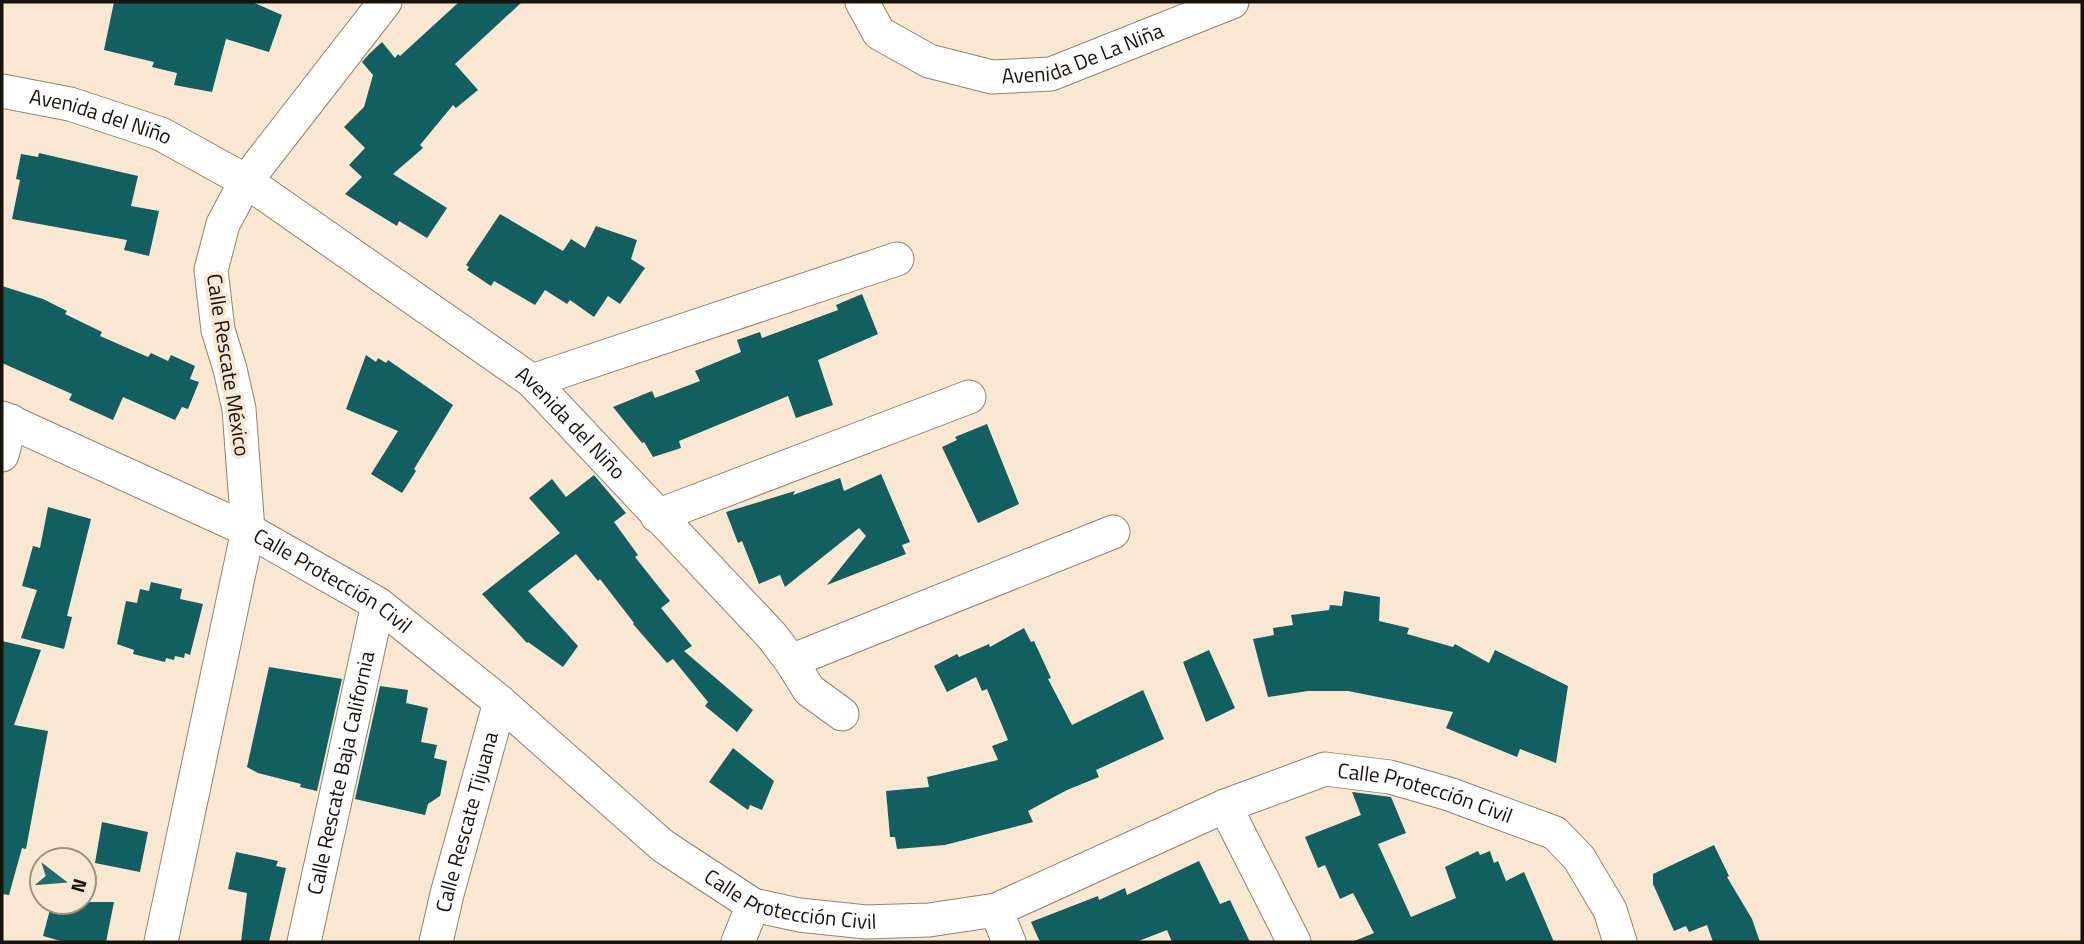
<svg xmlns="http://www.w3.org/2000/svg" width="2084" height="944" font-family="'Titillium Web',sans-serif">
	<style>
		.building { fill: #115f61 }
		.lines { fill: none; stroke-linecap: round; stroke-linejoin: round }
		.minor-casing { stroke: #92826f; stroke-width: 35 }
		.minor { stroke: #fff; stroke-width: 33 }
		.labels { text-anchor: middle; stroke-width: 7; stroke-linejoin: round; paint-order: stroke }
		.street-label { font-size: 21px; fill: #18120b; stroke: #f9e7d2 }
	</style>
	<rect width="100%" height="100%" fill="#f9e7d2"/>
	<path class="building" d="M114,2h138l30,13 -13,37 -43,-13 -14,53 -38,-7 3,-12 -25,-6 2,-5 -50,-12z
		M459,2h63l-67,62 23,26 -22,18 -3,-3 -33,40 3,3 -30,26 54,34 -20,30 -28,-17 -2,5 -52,-32 17,-17 -13,-12 16,-17 -21,-21 20,-20 9,-32 -11,-13 7,-8 13,-12 13,16 3,-4 2,2z
		M39,153l99,23 -7,30 28,5 -10,45 -25,-6 3,-10 -115,-21 8,-39 -4,-1 5,-25 17,3z
		M500,214l63,37 8,-12 14,9 11,-22 41,14 -6,19 14,9 -25,36 -12,-8 -14,21 -24,-17 -3,4 -22,-14 -10,15 -41,-24 -3,5 -24,-16 2,-3 -3,-2z
		M2,286l41,13 24,12 -2,3 37,18 -2,4 48,21 3,-4 17,8 3,-6 24,11 -5,13 9,3 -11,27 -6,-2 -7,13 -52,-23 -10,23 -44,-20 3,-6 -70,-31z
		M862,294l16,40 -60,26 15,45 -37,13 -8,-22 -109,45 2,7 -28,9 -9,-15 -2,1 -29,-36 39,-16 3,7 45,-17 -5,-10 46,-19 -4,-12 23,-8 2,6 76,-28 -2,-5z
		M366,355l10,7 2,-4 8,5 2,-3 65,45 -39,64 2,2 -14,22 -31,-19 27,-43 -52,-22z
		M987,424l32,80 -41,19 -36,-76 15,-7 -2,-3z
		M881,474l29,68 -8,3 4,9 -79,31 39,-49 -7,-8 -74,59 -5,-12 -21,9 -17,-43 -4,2 -12,-31 69,-21 -2,4 47,-17 4,13z
		M594,475l32,38 -12,9 24,33 -3,2 35,44 -9,7 31,38 -8,5 69,59 -16,22 -32,-26 3,-4 -35,-43 -6,4 -34,-39 1,-1 -34,-44 -2,2 -22,-27 -48,37 50,55 -15,21 -35,-25 -1,1 -45,-49 78,-61 -31,-35 23,-19 14,18z
		M48,507l43,12 -24,97 5,1 -8,32 -43,-11 16,-48 -15,-4 11,-40 7,2z
		M151,582l31,7 -2,10 23,5 -13,51 -5,-2 -1,5 -9,-2 -1,4 -8,-2 -1,4 -32,-8 1,-4 -17,-6 9,-43 11,2 3,-14 9,2z
		M1344,591l36,6 -1,24 30,7 -2,6 46,13 2,-3 34,19 6,-13 73,36 -12,77 -36,-14 -3,8 -71,-29 7,-16 -105,-21h-40l-40,6 -15,-58 21,-4 -1,-7 20,-3 -2,-10 38,-5 1,-5 12,1z
		M1024,628l7,14 3,-1 17,37 -3,1 24,46 71,-35 21,49 -68,31 3,7 -32,13 -39,21 5,11 -88,23 -48,4 -2,-12h-5l-4,-46 43,-4 -2,-10 71,-17 -6,-14 16,-6 -21,-51 -5,2 -6,-14 -29,15 -13,-26 23,-12 2,3 30,-13 1,3z
		M2,641l39,9 -27,75 34,6 -22,118 -4,-1 -13,47 -7,-1z
		M1209,650l26,58 -29,14 -23,-60z
		M269,667l73,12 -25,112 -17,-4 1,-3 -43,-11 -11,-6z
		M380,686l28,4 -2,13 22,5 -7,34 16,3 -3,13 13,3 -7,35 -12,8 -3,11 -70,-16z
		M733,748l41,33 -12,29 -12,-5 -2,5 -39,-28z
		M1352,792l39,5 15,36 -28,11 33,73 45,-19 -11,-31 33,-16 2,4 10,-4 4,12 4,-2 8,20 18,-9 30,70h-202l22,-9 -21,-40 -13,6 -15,-34 -7,3 -13,-31 56,-22z
		M102,822l46,10 -8,40 -45,-9z
		M1714,845l15,31 -2,1 25,42 8,23h-47l-6,-17 -18,7 -3,-6 -12,5 -21,-47v-10z
		M236,852l42,9 -2,5 10,2 -17,74h-28l6,-49 -19,-4z
		M1199,861l21,43 10,-4 20,42h-78l-5,-12 -31,12h-96l-9,-20 67,-26 1,4 26,-12 2,7z
		M63,902h51l-8,40h-42l-21,-6 8,-30 11,2z"/>
	<g class="lines">
		<g class="minor-casing">
			<g id="minor">
				<path id="s1" d="M862,2l17,31 50,28 63,16 59,-3 181,-72"/>
				<path id="s2" d="M2,91l68,13 91,30 85,47 286,200 240,255 19,25 18,29 33,24"/>
				<path d="M532,381l365,-122"/>
				<path id="s3" d="M2,418l246,112 130,74 122,98 163,144 90,59 46,10 67,7 63,-2 67,-10 229,-104 100,-37 65,8 59,17 106,39 24,25 31,52 10,32"/>
				<path d="M2,455l9,-34"/>
				<path d="M657,516l312,-119"/>
				<path d="M791,661l322,-129"/>
				<path d="M1225,806l69,136"/>
				<path d="M996,910l13,32"/>
				<path d="M161,942l87,-412 -9,-121 -9,-40 -12,-39 -7,-60 12,-46 23,-43 139,-179"/>
				<path id="s4" d="M304,942l74,-338"/>
				<path id="s5" d="M436,942l11,-48 53,-192"/>
				<path d="M738,942l15,-37"/>
			</g>
		</g>
		<use href="#minor" class="minor"/>
	</g>
	<g class="labels">
		<g class="street-label">
			<text dy="7" stroke="none"><textPath href="#s1" startOffset="252">Avenida De La Niña</textPath></text>
			<text dy="7" stroke="none"><textPath href="#s2" startOffset="102">Avenida del Niño</textPath></text>
			<text transform="translate(228 365) rotate(81)" y="7">Calle Rescate México</text>
			<text dy="7" stroke="none"><textPath href="#s2" startOffset="668">Avenida del Niño</textPath></text>
			<text dy="7" stroke="none"><textPath href="#s3" startOffset="369">Calle Protección Civil</textPath></text>
			<text dy="7" stroke="none"><textPath href="#s4" startOffset="173">Calle Rescate Baja California</textPath></text>
			<text dy="7" stroke="none"><textPath href="#s3" startOffset="1608">Calle Protección Civil</textPath></text>
			<text dy="7" stroke="none"><textPath href="#s5" startOffset="124">Calle Rescate Tijuana</textPath></text>
			<text dy="7" stroke="none"><textPath href="#s3" startOffset="936">Calle Protección Civil</textPath></text>
		</g>
	</g>
	<rect width="2084" height="944" fill="none" stroke="#18120b" stroke-width="7"/>
	<g transform="translate(63 881) rotate(106)"><circle r="33" fill="#f9e7d2" stroke="#9f9282" stroke-width="2"/>
	<path d="M0-5L12 26L0 18L-12 26Z" fill="#216d6f"/>
	<text y="-10" font-size="19" font-weight="bold" text-anchor="middle" fill="#18120b">N</text>
	</g>
</svg>
